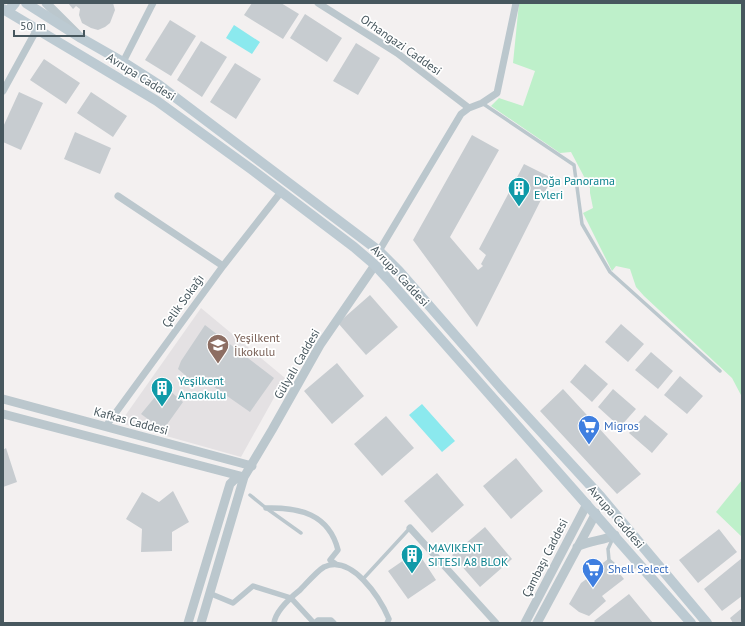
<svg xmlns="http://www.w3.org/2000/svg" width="745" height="626" font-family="'PT Sans',sans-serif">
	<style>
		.education { fill: #e4e1e3 }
		.green { fill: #bef0ca }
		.water { fill: #8be9ee }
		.building { fill: #c7ccd0 }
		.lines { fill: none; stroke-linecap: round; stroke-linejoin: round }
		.service { stroke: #bbc7cd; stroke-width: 3.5 }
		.pedestrian { stroke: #bbc7cd; stroke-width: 5.5 }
		.minor { stroke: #bbc7cd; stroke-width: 7 }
		.tertiary { stroke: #bbc7cd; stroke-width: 9 }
		.secondary { stroke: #bccad2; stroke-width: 10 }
		.labels { text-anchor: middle; stroke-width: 3.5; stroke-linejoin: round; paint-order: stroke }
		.street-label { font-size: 12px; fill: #47575e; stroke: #fff }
		.culture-label { font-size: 12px; fill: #0d838f; stroke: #fff; text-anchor: start }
		.education-label { font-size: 12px; fill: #785e54; stroke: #fff; text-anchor: start }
		.shop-label { font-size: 12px; fill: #366cbe; stroke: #fff; text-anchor: start }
	</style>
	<rect width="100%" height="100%" fill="#f3f0f0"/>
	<path class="education" d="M201,308l84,70 -44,79 -121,-34z"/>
	<path class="green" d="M519,3h223v394l-10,-19 -88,-82 -8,-9 -6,-18 -14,-3 -4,5 -29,-58 10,-5 -3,-15v-5l-19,-36 -11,1 -69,-47 8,-8 24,8 12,-35 -22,-8z
		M742,480v57l-26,-25z"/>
	<path class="water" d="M234,25l26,17 -8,12 -26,-16z
		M422,404l33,37 -13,11 -33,-37z"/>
	<path class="building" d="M68,3h45l2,7 -5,13 -5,4 -7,3 -7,-2 -9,-5 -3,-8 1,-6 -4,-3 -3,3z
		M252,3h29l18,11 -16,25 -39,-24z
		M305,14l37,24 -15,24 -37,-24z
		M170,20l26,16 -25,40 -26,-16z
		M201,41l26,16 -25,40 -25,-17z
		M356,43l24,15 -22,37 -25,-14z
		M44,59l36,24 -14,21 -36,-24z
		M235,63l26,16 -25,40 -26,-17z
		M19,92l24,11 -22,47 -18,-8v-15z
		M91,92l36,24 -14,21 -36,-24z
		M75,132l36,16 -11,26 -36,-15z
		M472,135l27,15 -49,87 28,33 5,-4 -2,-2 5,-9 -7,-6 45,-85 28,14 -75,149 -64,-87z
		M370,295l28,32 -32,28 -28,-32z
		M621,324l23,20 -16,18 -23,-20z
		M205,325l69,53 -24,34 -53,-37 -5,6 -14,-12 3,-8z
		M651,352l22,19 -15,18 -23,-19z
		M337,363l27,33 -32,28 -28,-33z
		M585,364l23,20 -16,18 -22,-20z
		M680,376l23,20 -16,18 -23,-19z
		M164,386l19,16 -20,28 -22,-16z
		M563,389l78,85 -24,20 -77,-83z
		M613,389l23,20 -16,18 -22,-20z
		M645,415l23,19 -16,19 -23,-20z
		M386,416l28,32 -32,28 -28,-32z
		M6,448l11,34 -14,5v-37z
		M516,458l27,33 -32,28 -28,-33z
		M437,473l27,32 -32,28 -28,-32z
		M173,491l16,31 -17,10v19l-31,1 1,-23 -16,-10 16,-27 17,10z
		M485,527l27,32 -32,28 -28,-32z
		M719,529l18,23 -39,31 -19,-23z
		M417,551l19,29 -28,19 -20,-28z
		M742,558v38l-20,15 -18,-22z
		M608,559l16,20 -22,17 4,5 -17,15 -10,-4 -10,-8 12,-21 11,-8 -2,-2z
		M629,594l24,29h-57l-2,-2z
		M742,608v15h-9l-3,-5z"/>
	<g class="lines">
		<path class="service" d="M482,103l92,62 8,59 28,48 110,99
			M250,495l16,13 35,25
			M613,538l-5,11 1,11 9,8 4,2 16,-4
			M363,579l47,-51"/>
		<path class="pedestrian" d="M266,508c33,-1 63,6 72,42l-8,10 6,4
			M209,593l24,10 20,-17 38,12 23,25
			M274,623c2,-13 16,-25 26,-33 6,-6 17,-19 24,-23 28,-13 56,31 65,52l-2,4
			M315,623l3,-3h13l3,3"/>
		<path class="minor" d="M318,3l79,50 72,55
			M123,62l30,-59
			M3,91l34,-62
			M118,196l105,70
			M379,251l82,-137 8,-6 13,-5 15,-10 19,-90
			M106,426l117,-160 58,-74
			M410,528l86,95"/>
		<path class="tertiary" d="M46,3l31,31
			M3,399l249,67
			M3,414l241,63
			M577,547c14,-7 26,-6 38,-12
			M188,623l42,-139 5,-5 9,-2
			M201,623l43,-146 28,-47 48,-85 55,-80
			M525,623l62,-119
			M537,623l59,-110"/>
		<path class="secondary" d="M26,3l55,35 42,24 36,23 220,166 20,20 102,117 100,109 106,126
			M3,9l154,92 94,68 103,78 21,18 12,13 304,345
			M6,11l4,-2 5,-6"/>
	</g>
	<defs>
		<g id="building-pin" transform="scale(1.15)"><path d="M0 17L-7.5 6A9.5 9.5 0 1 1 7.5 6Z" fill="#0f9aa8" stroke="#fff"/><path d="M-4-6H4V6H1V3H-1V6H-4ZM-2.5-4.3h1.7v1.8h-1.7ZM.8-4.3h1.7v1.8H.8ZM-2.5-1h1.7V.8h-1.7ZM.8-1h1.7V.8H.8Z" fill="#fff"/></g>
		<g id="school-pin" transform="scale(1.15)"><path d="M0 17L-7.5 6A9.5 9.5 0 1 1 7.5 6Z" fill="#8d6e63" stroke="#fff"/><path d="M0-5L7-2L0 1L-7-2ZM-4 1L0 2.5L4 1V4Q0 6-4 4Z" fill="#fff"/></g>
		<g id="supermarket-pin" transform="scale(1.15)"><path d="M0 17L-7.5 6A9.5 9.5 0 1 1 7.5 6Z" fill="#3f7fe0" stroke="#fff"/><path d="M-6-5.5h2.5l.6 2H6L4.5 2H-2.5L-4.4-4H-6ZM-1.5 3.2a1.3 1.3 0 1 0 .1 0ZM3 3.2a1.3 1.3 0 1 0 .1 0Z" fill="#fff"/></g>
	</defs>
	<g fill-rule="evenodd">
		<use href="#building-pin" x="519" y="188"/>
		<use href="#school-pin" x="218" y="345"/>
		<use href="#building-pin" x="162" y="388"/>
		<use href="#supermarket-pin" x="589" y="426"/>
		<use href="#building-pin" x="412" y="555"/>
		<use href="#supermarket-pin" x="593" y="569"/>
	</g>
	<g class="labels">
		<g class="street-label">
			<text transform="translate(401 45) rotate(35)" y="4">Orhangazi Caddesi</text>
			<text transform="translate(141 77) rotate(32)" y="4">Avrupa Caddesi</text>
			<text transform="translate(400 276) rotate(47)" y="4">Avrupa Caddesi</text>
			<text transform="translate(183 301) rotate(-54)" y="4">Çelik Sokağı</text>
			<text transform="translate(297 364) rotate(-60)" y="4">Gülyalı Caddesi</text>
			<text transform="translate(131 421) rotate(15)" y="4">Kafkas Caddesi</text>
			<text transform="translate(616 517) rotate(49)" y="4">Avrupa Caddesi</text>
			<text transform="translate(545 558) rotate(-63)" y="4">Çambaşı Caddesi</text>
		</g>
		<g class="culture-label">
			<text x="534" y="185">Doğa Panorama<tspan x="534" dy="14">Evleri</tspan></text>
			<text x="178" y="385">Yeşilkent<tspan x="178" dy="14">Anaokulu</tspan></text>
			<text x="428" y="552">MAVIKENT<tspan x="428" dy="14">SITESI A8 BLOK</tspan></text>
		</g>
		<g class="education-label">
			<text x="234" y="342">Yeşilkent<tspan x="234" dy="14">İlkokulu</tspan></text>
		</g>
		<g class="shop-label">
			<text x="604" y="430">Migros</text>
			<text x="608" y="573">Shell Select</text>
		</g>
	</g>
	<rect width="745" height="626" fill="none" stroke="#47575e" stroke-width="8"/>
	<path d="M14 30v6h70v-6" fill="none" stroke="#47575e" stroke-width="2"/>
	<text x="20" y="30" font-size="12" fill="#47575e" stroke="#ffffff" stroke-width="3" paint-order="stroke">50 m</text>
</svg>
